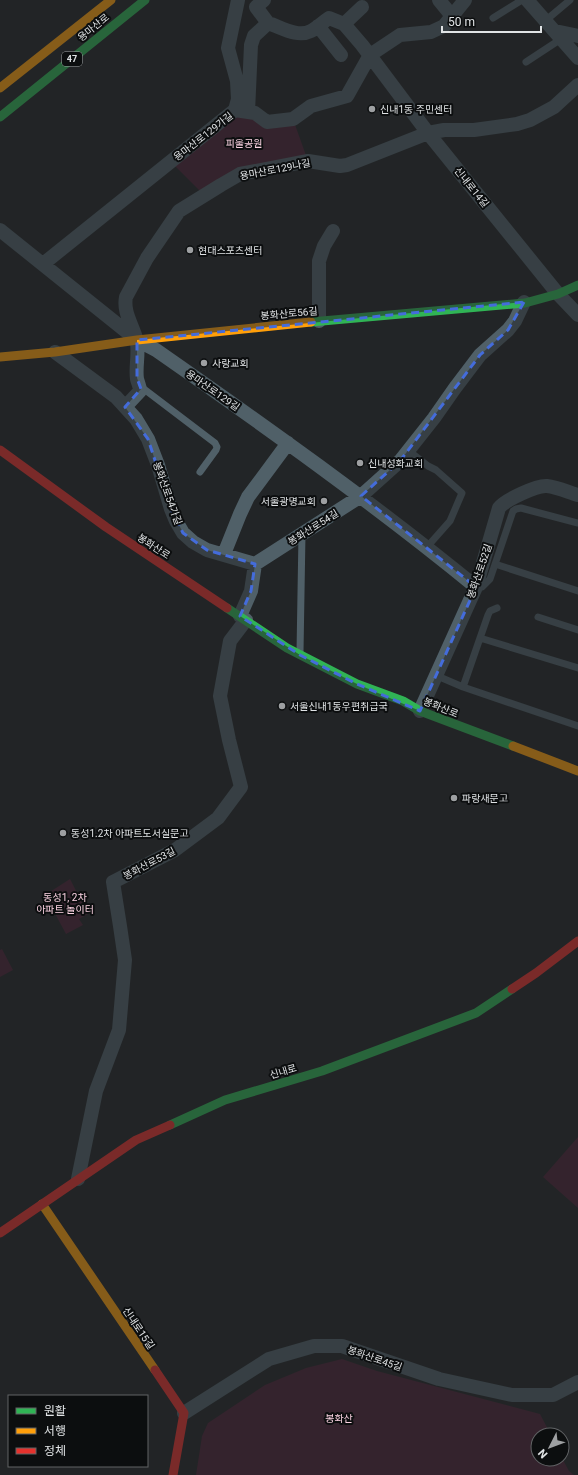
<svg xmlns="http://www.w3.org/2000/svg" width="578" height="1475" font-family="Roboto,'Noto Sans KR',sans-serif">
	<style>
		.green { fill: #4a2335 }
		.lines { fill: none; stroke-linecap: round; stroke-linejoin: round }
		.lane { stroke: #506068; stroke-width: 7 }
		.street { stroke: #506068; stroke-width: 14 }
		.fast { stroke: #30b455; stroke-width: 9 }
		.slow { stroke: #ff9f0a; stroke-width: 9 }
		.jam { stroke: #e5322d; stroke-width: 9 }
		.marked { fill: none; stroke: #446cdb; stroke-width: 3; stroke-dasharray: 8 5; stroke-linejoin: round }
		.poi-dot { fill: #9ea0a2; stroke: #0c0e0f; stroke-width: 1.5 }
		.labels { text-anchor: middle; stroke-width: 4; stroke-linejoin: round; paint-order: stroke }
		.shield { fill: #0c0e0f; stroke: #a0a3a5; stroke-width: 1 }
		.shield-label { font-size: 9px; font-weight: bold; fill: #e0e3e5 }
		.street-label { font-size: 10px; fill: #e0e3e5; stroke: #0c0e0f }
		.poi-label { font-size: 10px; fill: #e0e3e5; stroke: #0c0e0f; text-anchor: start }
		.park-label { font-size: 10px; fill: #fbd3e2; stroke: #0c0e0f }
	</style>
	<rect width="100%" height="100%" fill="#222527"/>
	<path class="green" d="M235,110l58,9 15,42 -65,15 -35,23 -38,-38z
		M70,879l18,35 -9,5 4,6 -17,9 -21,-39z
		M2,949l11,21 -13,7v-27z
		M578,1137v71l-35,-31z
		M342,1359l35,12 163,43 11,21h-13v24h24v-1l7,13 5,4h-378l6,-39 6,-13 57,-38 41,-17z"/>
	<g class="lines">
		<path class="lane" d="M493,18l29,-18
			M545,21l25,-21
			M526,62l35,-23
			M140,386l75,57 2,4 -1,3 -16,22
			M409,451l19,15 8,4 26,23 -12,28 -23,26
			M495,564l83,27
			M476,587h6l8,-8 23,-68 3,-2 5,-1 57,15
			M538,617l40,13
			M480,638l98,30
			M300,652l2,-118
			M435,675l28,12 115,39
			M463,687l25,-72 2,-4 7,-3"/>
		<path class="street" d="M264,0l-8,7 12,16
			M439,0l13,16
			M527,0l51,58
			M344,24l18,-17
			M318,26l23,29
			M555,31l23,5
			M235,110l3,-11 -1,-18 -9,-33 10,-48
			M248,112l3,-67 3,-9 14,-13c13,4 29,15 43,8 6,-3 12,-9 18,-13l15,6 18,21 66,88 130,161 20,21
			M0,230l137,110 19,10c109,76 217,153 320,237
			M43,264l192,-154 20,3 12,9 26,-3 18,-13 36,-10 23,-41 30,-20 31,-3 13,-6 21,-26
			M319,321v-60l5,-15 9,-15
			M55,352l61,45 20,22 12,20 10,26 13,44 5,12 7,12 10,9 14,8 48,14
			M125,407l15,-16c0,-5 -2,-8 -3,-12 -2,-13 3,-28 -1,-41 -4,-14 -13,-26 -10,-41l21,-39 32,-47 42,-26 19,-11 68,-13 32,5 7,-1 81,-32 16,-3h30l43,-6 13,-4 24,-13 24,-22
			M224,554l16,-40 8,-17 40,-54
			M240,616l11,-25 4,-27 106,-68 39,-35 34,-43 21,-30 25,-33 28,-25 7,-9 9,-19
			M420,711l56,-124 23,-79c6,-8 38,-23 48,-22 10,1 21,6 31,9
			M78,1179l18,-88 23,-61 6,-70 -5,-34 -7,-44 62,-32 43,-32 23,-31 -12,-47 -9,-44 10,-55 16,-21
			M184,1413l85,-54 45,-13h28l97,33 73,16h41l25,-13"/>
		<path class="fast" d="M0,117l145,-117
			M311,322l214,-19 33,-9 20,-9
			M227,608l60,40 70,36 46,17 17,10 93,35
			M170,1125l55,-25 97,-29 154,-58 36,-24"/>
		<path class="slow" d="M0,88l111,-88
			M0,357l55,-5 82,-12 174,-18
			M513,746l65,25
			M42,1204l113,166"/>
		<path class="jam" d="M0,450l106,77 121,81
			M512,989l24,-16 42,-32
			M0,1233l136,-93 34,-15
			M155,1370l29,43 -11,62"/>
	</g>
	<path d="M0 0H578V1475H0ZM524,302l-16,28 -28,25 -80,106 -39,35 115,91 -56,124 -63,-27 -57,-29 -60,-39 11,-25 4,-27 -48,-14 -24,-17 -12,-24 -23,-70 -23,-32 16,-18 -4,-11v-38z" fill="#222527" fill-opacity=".55" fill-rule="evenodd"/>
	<path class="marked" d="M524,302l-16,28 -28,25 -80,106 -39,35 115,91 -56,124 -63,-27 -57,-29 -60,-39 11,-25 4,-27 -48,-14 -24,-17 -12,-24 -23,-70 -23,-32 16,-18 -4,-11v-38z"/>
	<g class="poi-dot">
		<circle cx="372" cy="109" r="4"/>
		<circle cx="190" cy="250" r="4"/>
		<circle cx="204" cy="363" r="4"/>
		<circle cx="360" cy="463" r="4"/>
		<circle cx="324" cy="501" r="4"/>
		<circle cx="282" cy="706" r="4"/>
		<circle cx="454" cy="798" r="4"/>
		<circle cx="63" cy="833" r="4"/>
	</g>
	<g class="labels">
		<rect class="shield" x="62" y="52" width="20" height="14" rx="3"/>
		<g class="shield-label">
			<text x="72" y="62">47</text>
		</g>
		<g class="street-label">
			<text transform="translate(93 27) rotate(-39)" y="4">용마산로</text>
			<text transform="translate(203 136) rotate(-38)" y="4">용마산로129가길</text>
			<text transform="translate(275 169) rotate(-11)" y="4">용마산로129나길</text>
			<text transform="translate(472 187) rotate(51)" y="4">신내로14길</text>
			<text transform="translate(289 313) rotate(-5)" y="4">봉화산로56길</text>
			<text transform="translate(213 390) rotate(35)" y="4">용마산로129길</text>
			<text transform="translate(168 493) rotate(70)" y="4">봉화산로54가길</text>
			<text transform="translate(313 527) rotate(-32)" y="4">봉화산로54길</text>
			<text transform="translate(154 546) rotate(33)" y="4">봉화산로</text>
			<text transform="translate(479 571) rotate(-71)" y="4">봉화산로52길</text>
			<text transform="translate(441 707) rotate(22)" y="4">봉화산로</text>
			<text transform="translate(149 863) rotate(-28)" y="4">봉화산로53길</text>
			<text transform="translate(283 1071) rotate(-17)" y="4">신내로</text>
			<text transform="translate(139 1328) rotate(56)" y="4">신내로15길</text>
			<text transform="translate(375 1358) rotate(19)" y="4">봉화산로45길</text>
		</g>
		<g class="poi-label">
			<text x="380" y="113">신내1동 주민센터</text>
			<text x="198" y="254">현대스포츠센터</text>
			<text x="212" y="367">사랑교회</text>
			<text x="368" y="467">신내성화교회</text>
			<text x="316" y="505" text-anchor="end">서울광명교회</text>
			<text x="290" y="710">서울신내1동우편취급국</text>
			<text x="462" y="802">파랑새문고</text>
			<text x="71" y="837">동성1.2차 아파트도서실문고</text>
		</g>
		<g class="park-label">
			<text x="244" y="147">피울공원</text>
			<text x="65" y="901">동성1, 2차<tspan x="65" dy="12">아파트 놀이터</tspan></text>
			<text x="339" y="1422">봉화산</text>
		</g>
	</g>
	<rect x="8" y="1395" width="140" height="72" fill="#0c0e0f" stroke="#616365"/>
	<rect x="16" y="1408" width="20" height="6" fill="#30b455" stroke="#616365"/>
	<text x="44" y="1415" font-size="12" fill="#e0e3e5">원활</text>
	<rect x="16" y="1428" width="20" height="6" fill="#ff9f0a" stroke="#616365"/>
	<text x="44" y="1435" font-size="12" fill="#e0e3e5">서행</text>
	<rect x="16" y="1448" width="20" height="6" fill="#e5322d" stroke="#616365"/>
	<text x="44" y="1455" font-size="12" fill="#e0e3e5">정체</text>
	<g transform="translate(550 1447) rotate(228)"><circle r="19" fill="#0c0e0f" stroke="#616365"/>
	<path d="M0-3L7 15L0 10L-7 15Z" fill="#9ea0a2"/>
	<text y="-6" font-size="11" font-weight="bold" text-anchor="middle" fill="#e0e3e5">N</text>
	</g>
	<path d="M442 26v6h99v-6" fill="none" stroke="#e0e3e5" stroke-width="2"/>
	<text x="448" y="26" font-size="12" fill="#e0e3e5" stroke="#0c0e0f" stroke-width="3" paint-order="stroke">50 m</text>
</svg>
